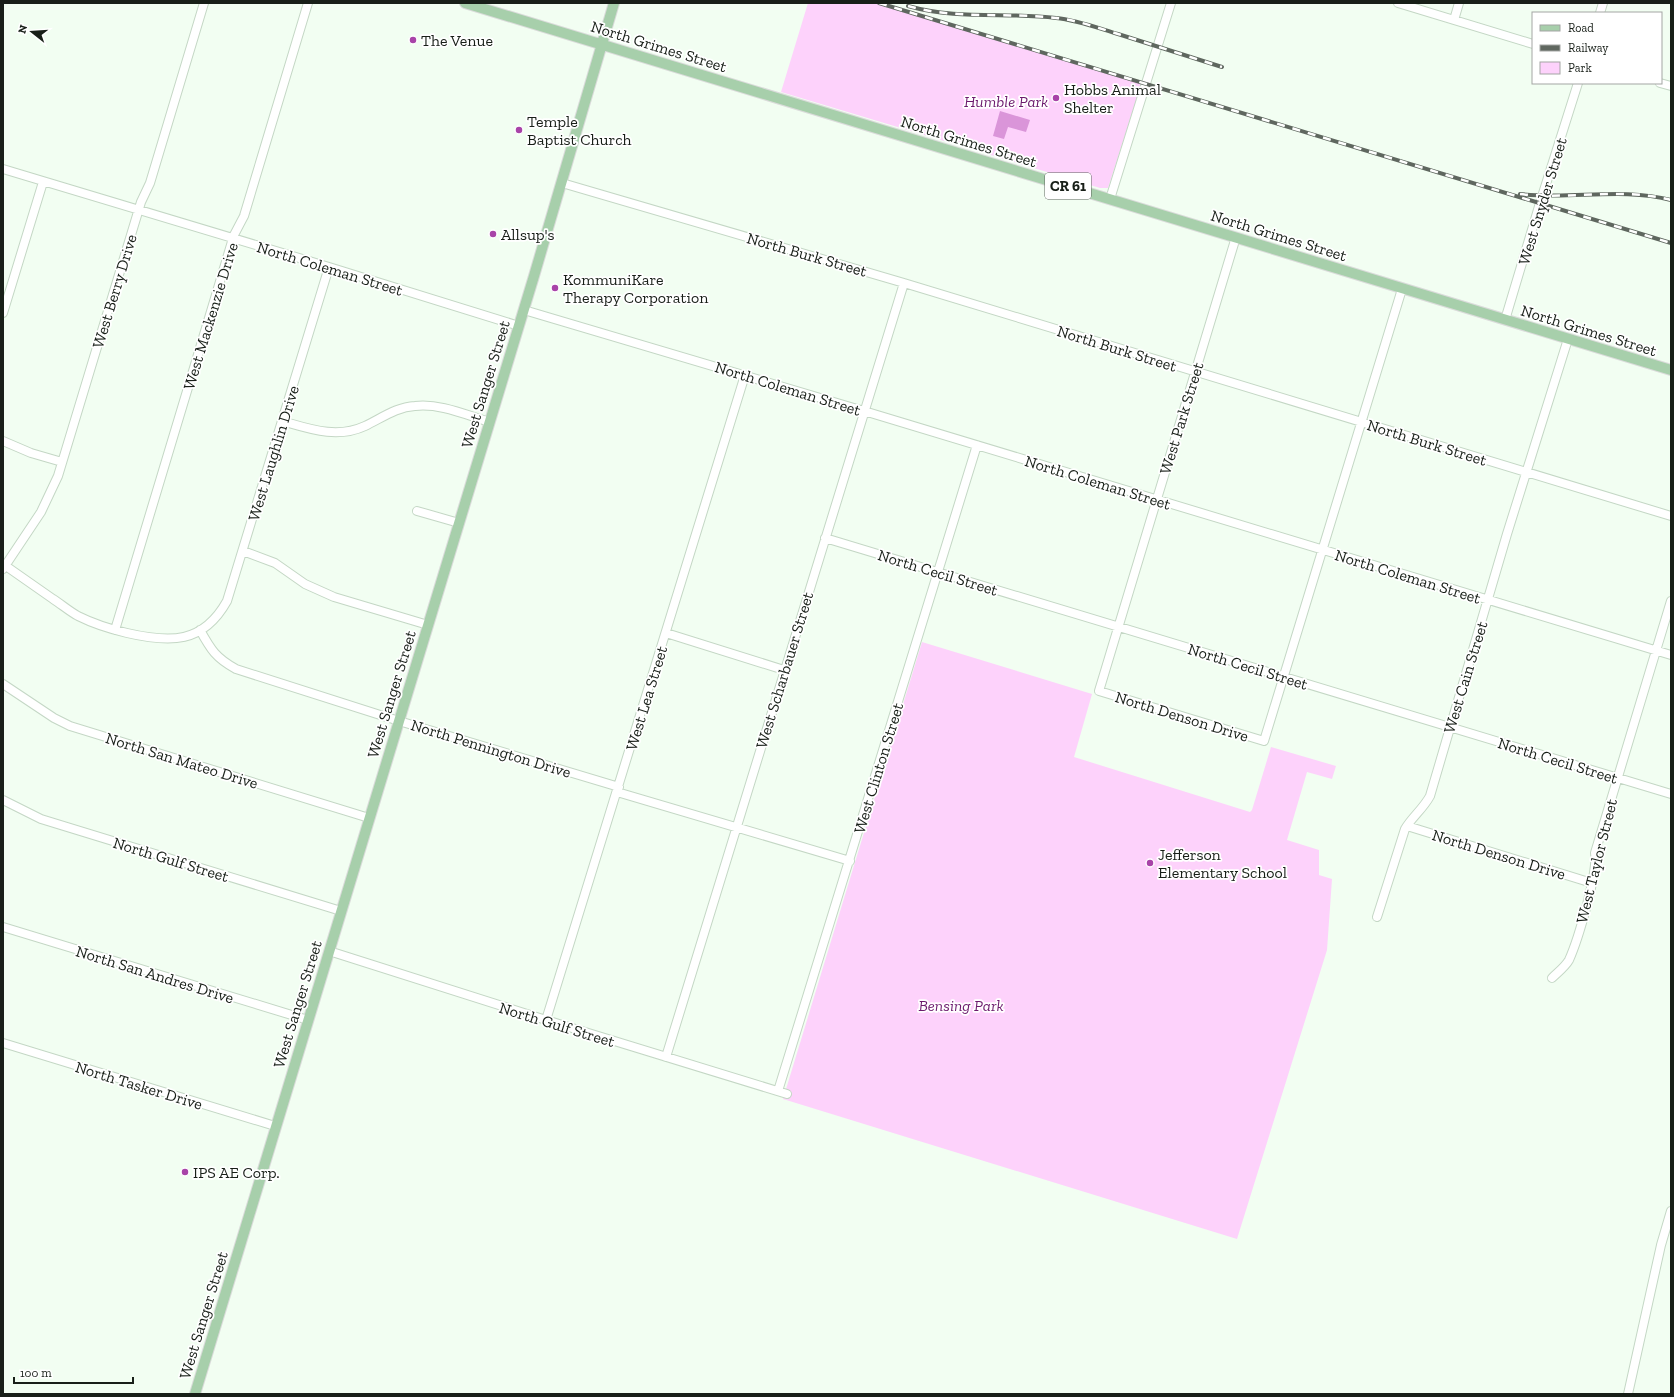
<svg xmlns="http://www.w3.org/2000/svg" width="1674" height="1397" font-family="'Zilla Slab',serif">
	<style>
		.green { fill: #fdd2fb }
		.water { fill: #da95d9 }
		.lines { fill: none; stroke-linecap: round; stroke-linejoin: round }
		.minor-casing { stroke: #c4d7c5; stroke-width: 10 }
		.major-casing { stroke: #dadbda; stroke-width: 12 }
		.minor { stroke: #fff; stroke-width: 8 }
		.major { stroke: #a7cfab; stroke-width: 10 }
		.rail-casing { stroke: #5f675f; stroke-width: 4 }
		.rail { stroke: #fff; stroke-width: 2.5; stroke-dasharray: 8; stroke-linecap: butt }
		.poi-dot { fill: #a843a8; stroke: #fff; stroke-width: 1.5 }
		.labels { text-anchor: middle; stroke-width: 3.5; stroke-linejoin: round; paint-order: stroke }
		.shield { fill: #fff; stroke: #5d625d; stroke-width: 1 }
		.shield-label { font-size: 15px; font-weight: bold; fill: #181f18 }
		.poi-label { font-size: 16px; fill: #181f18; stroke: #fff; text-anchor: start }
		.street-label { font-size: 16px; fill: #181f18; stroke: #fff }
		.park-label { font-size: 16px; font-style: italic; fill: #6c1a6d; stroke: #fff }
	</style>
	<rect width="100%" height="100%" fill="#f2fef2"/>
	<path class="green" d="M808,3h71l263,79 -34,106h-8l-319,-96z
		M922,642l170,52 -18,63 176,55 2,-2 19,-63 65,19 -4,13 -25,-7 -20,68 32,10v25l13,4 -5,71 -90,289 -454,-140z"/>
	<path class="water" d="M1000,111l30,9 -4,12 -18,-5 -4,12 -11,-3z"/>
	<g class="lines">
		<g class="minor-casing">
			<path id="minor" d="M1398,3l135,41
				M1600,13l3,-10
				M1454,20l5,-17
				M1660,83l11,3
				M3,169l326,98 190,59
				M562,183l342,100 767,233
				M1110,199l61,-196
				M1236,237l-137,454 165,50 138,-452
				M524,310l340,101 807,244
				M3,313l40,-131
				M1505,320l35,-117 38,-120
				M282,421c28,8 55,18 83,5 17,-8 31,-19 50,-20 25,-3 51,9 75,16
				M3,441l28,12 31,9
				M417,511l42,12
				M825,538l846,256
				M243,551l32,12 30,21 29,13 94,28
				M3,564c17,12 33,23 50,35 8,5 16,12 25,17 16,8 32,13 49,17 43,10 76,11 100,-32l102,-334
				M3,569l38,-57 17,-36 83,-274 9,-19 54,-180
				M115,630l119,-395 10,-19 64,-213
				M200,630c11,20 16,28 36,39l163,52 220,66
				M666,633l118,37
				M3,684l51,34 16,8 299,92
				M617,792l233,69
				M3,800l38,19 300,92
				M1407,826l185,57
				M1377,917l28,-88c7,-12 18,-20 25,-33l77,-262 61,-195
				M3,927l305,93
				M329,951l217,69 241,74
				M1552,978c6,-6 13,-11 17,-18 9,-20 29,-87 26,-107l76,-252
				M546,1020l199,-645
				M3,1043l272,83
				M666,1057l238,-774
				M778,1091l199,-646
				M1628,1394l33,-149 10,-34"/>
		</g>
		<g class="major-casing">
			<path id="major" d="M465,3l1206,367
				M195,1394l339,-1118 80,-273"/>
		</g>
		<use href="#minor" class="minor"/>
		<use href="#major" class="major"/>
		<g class="rail-casing">
			<path id="rail" d="M879,3l792,240
				M908,6c49,14 99,6 148,12 21,2 42,10 62,16 35,11 69,22 104,33
				M1520,194c50,6 102,-7 151,6"/>
		</g>
		<use href="#rail" class="rail"/>
	</g>
	<g class="poi-dot">
		<circle cx="413" cy="40" r="4"/>
		<circle cx="1056" cy="98" r="4"/>
		<circle cx="519" cy="130" r="4"/>
		<circle cx="493" cy="234" r="4"/>
		<circle cx="555" cy="288" r="4"/>
		<circle cx="1150" cy="863" r="4"/>
		<circle cx="185" cy="1172" r="4"/>
	</g>
	<g class="labels">
		<rect class="shield" x="1045" y="173" width="46" height="26" rx="3"/>
		<g class="shield-label">
			<text x="1068" y="191">CR 61</text>
		</g>
		<g class="poi-label">
			<text x="421" y="46">The Venue</text>
			<text x="1064" y="95">Hobbs Animal<tspan x="1064" dy="18">Shelter</tspan></text>
			<text x="527" y="127">Temple<tspan x="527" dy="18">Baptist Church</tspan></text>
			<text x="501" y="240">Allsup's</text>
			<text x="563" y="285">KommuniKare<tspan x="563" dy="18">Therapy Corporation</tspan></text>
			<text x="1158" y="860">Jefferson<tspan x="1158" dy="18">Elementary School</tspan></text>
			<text x="193" y="1178">IPS AE Corp.</text>
		</g>
		<g class="street-label">
			<text transform="translate(659 46) rotate(17)" y="6">North Grimes Street</text>
			<text transform="translate(969 141) rotate(17)" y="6">North Grimes Street</text>
			<text transform="translate(1542 201) rotate(-73)" y="6">West Snyder Street</text>
			<text transform="translate(1279 235) rotate(17)" y="6">North Grimes Street</text>
			<text transform="translate(807 254) rotate(16)" y="6">North Burk Street</text>
			<text transform="translate(330 268) rotate(17)" y="6">North Coleman Street</text>
			<text transform="translate(114 291) rotate(-73)" y="6">West Berry Drive</text>
			<text transform="translate(210 316) rotate(-73)" y="6">West Mackenzie Drive</text>
			<text transform="translate(1589 330) rotate(17)" y="6">North Grimes Street</text>
			<text transform="translate(1117 348) rotate(17)" y="6">North Burk Street</text>
			<text transform="translate(485 384) rotate(-73)" y="6">West Sanger Street</text>
			<text transform="translate(788 388) rotate(17)" y="6">North Coleman Street</text>
			<text transform="translate(1181 418) rotate(-73)" y="6">West Park Street</text>
			<text transform="translate(1427 442) rotate(17)" y="6">North Burk Street</text>
			<text transform="translate(273 453) rotate(-73)" y="6">West Laughlin Drive</text>
			<text transform="translate(1098 482) rotate(17)" y="6">North Coleman Street</text>
			<text transform="translate(938 572) rotate(17)" y="6">North Cecil Street</text>
			<text transform="translate(1408 576) rotate(17)" y="6">North Coleman Street</text>
			<text transform="translate(1248 666) rotate(17)" y="6">North Cecil Street</text>
			<text transform="translate(784 670) rotate(-73)" y="6">West Scharbauer Street</text>
			<text transform="translate(1465 677) rotate(-73)" y="6">West Cain Street</text>
			<text transform="translate(391 694) rotate(-73)" y="6">West Sanger Street</text>
			<text transform="translate(646 698) rotate(-73)" y="6">West Lea Street</text>
			<text transform="translate(1182 716) rotate(17)" y="6">North Denson Drive</text>
			<text transform="translate(491 748) rotate(17)" y="6">North Pennington Drive</text>
			<text transform="translate(182 760) rotate(17)" y="6">North San Mateo Drive</text>
			<text transform="translate(1558 760) rotate(17)" y="6">North Cecil Street</text>
			<text transform="translate(878 768) rotate(-73)" y="6">West Clinton Street</text>
			<text transform="translate(1499 854) rotate(17)" y="6">North Denson Drive</text>
			<text transform="translate(171 859) rotate(17)" y="6">North Gulf Street</text>
			<text transform="translate(1596 861) rotate(-76)" y="6">West Taylor Street</text>
			<text transform="translate(155 974) rotate(17)" y="6">North San Andres Drive</text>
			<text transform="translate(297 1004) rotate(-73)" y="6">West Sanger Street</text>
			<text transform="translate(557 1024) rotate(17)" y="6">North Gulf Street</text>
			<text transform="translate(139 1085) rotate(17)" y="6">North Tasker Drive</text>
			<text transform="translate(203 1315) rotate(-73)" y="6">West Sanger Street</text>
		</g>
		<g class="park-label">
			<text x="1006" y="107">Humble Park</text>
			<text x="961" y="1011">Bensing Park</text>
		</g>
	</g>
	<rect width="1674" height="1397" fill="none" stroke="#181f18" stroke-width="8"/>
	<rect x="1532" y="12" width="130" height="72" fill="#ffffff" stroke="#a3a5a3"/>
	<rect x="1540" y="25" width="20" height="6" fill="#a7cfab" stroke="#a3a5a3"/>
	<text x="1568" y="32" font-size="12" fill="#181f18">Road</text>
	<rect x="1540" y="45" width="20" height="6" fill="#5f675f" stroke="#a3a5a3"/>
	<text x="1568" y="52" font-size="12" fill="#181f18">Railway</text>
	<rect x="1540" y="62" width="20" height="12" fill="#fdd2fb" stroke="#a3a5a3"/>
	<text x="1568" y="72" font-size="12" fill="#181f18">Park</text>
	<g transform="translate(32 32) rotate(287)" stroke="#ffffff" stroke-width="3" paint-order="stroke">
	<path d="M0-3L7 15L0 10L-7 15Z" fill="#181f18"/>
	<text y="-6" font-size="11" font-weight="bold" text-anchor="middle" fill="#181f18">N</text>
	</g>
	<path d="M14 1377v6h119v-6" fill="none" stroke="#181f18" stroke-width="2"/>
	<text x="20" y="1377" font-size="12" fill="#181f18" stroke="#ffffff" stroke-width="3" paint-order="stroke">100 m</text>
</svg>
